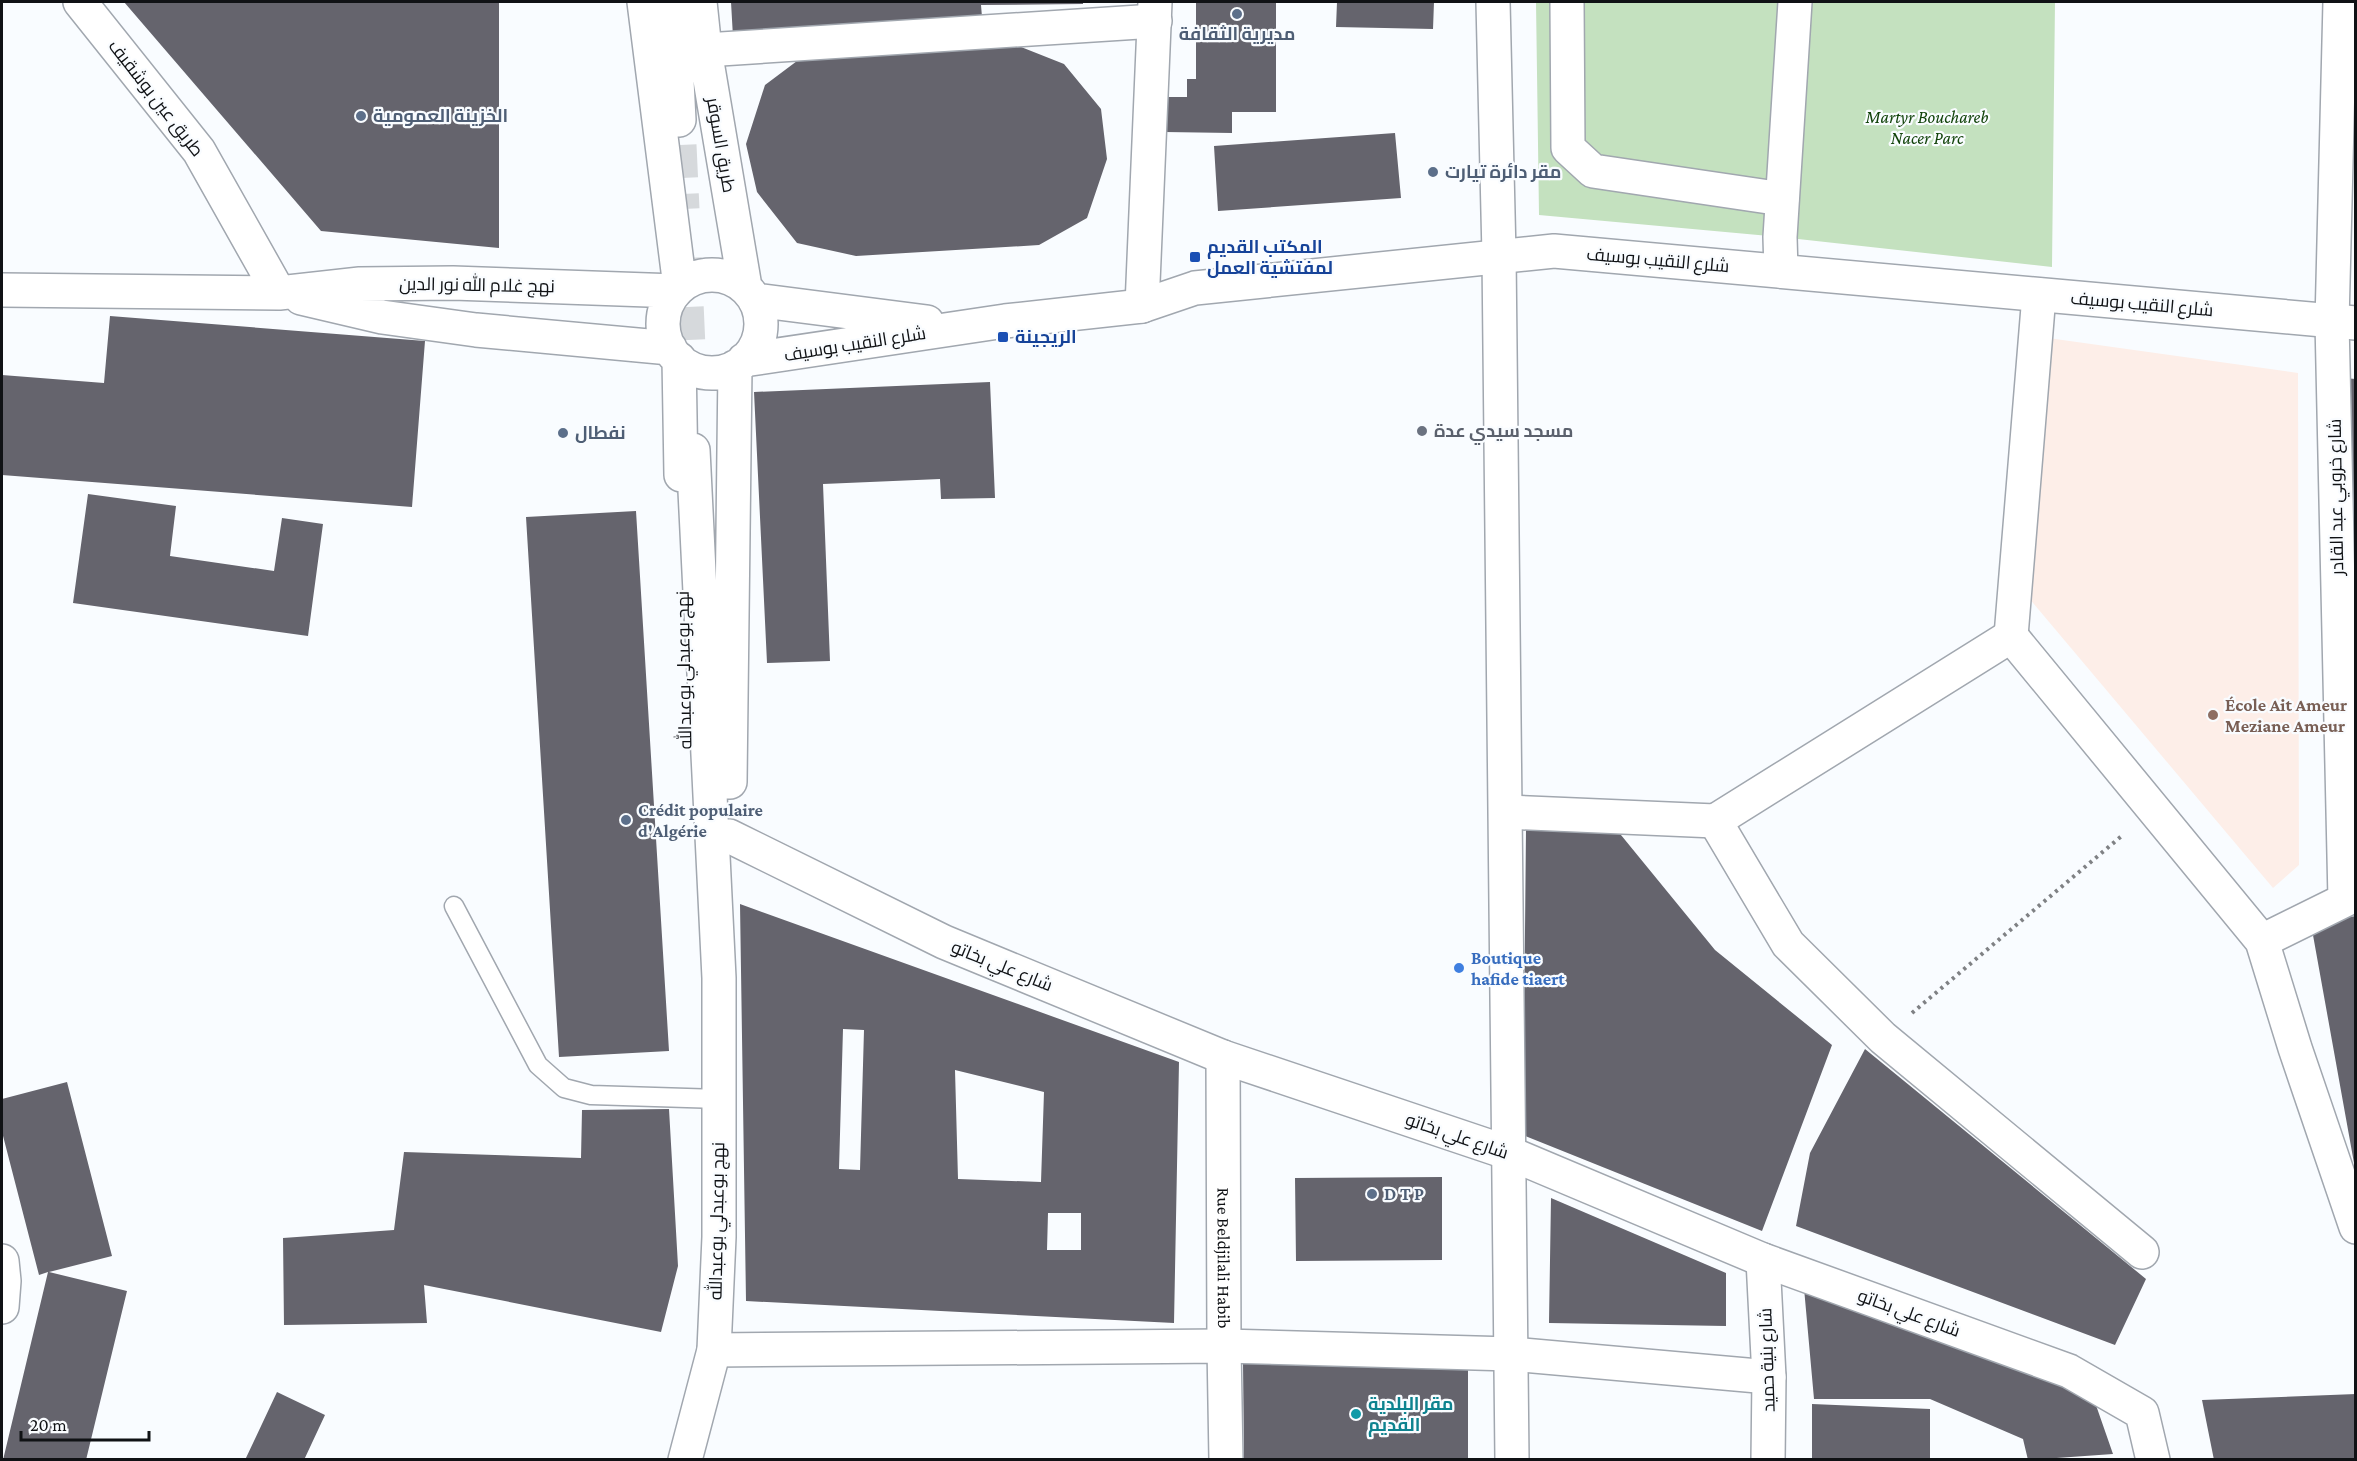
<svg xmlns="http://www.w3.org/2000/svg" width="2357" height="1461" font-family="'Crimson Pro',Cairo,serif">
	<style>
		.education { fill: #fdeee8 }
		.green { fill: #c4e1bf }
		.building { fill: #65646d; fill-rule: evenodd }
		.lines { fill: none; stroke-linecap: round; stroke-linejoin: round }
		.primary-tunnel { stroke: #d6d9dc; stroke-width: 33; stroke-dasharray: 33 16; stroke-linecap: butt }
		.lane-casing { stroke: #a1a7af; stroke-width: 21 }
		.street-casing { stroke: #a1a7af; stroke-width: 36 }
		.secondary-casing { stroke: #a1a7af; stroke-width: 36 }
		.primary-casing { stroke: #a1a7af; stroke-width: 36 }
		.path { stroke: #7f8184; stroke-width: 4; stroke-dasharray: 3 4.5; stroke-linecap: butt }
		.lane { stroke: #fff; stroke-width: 18 }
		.street { stroke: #fff; stroke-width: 33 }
		.secondary { stroke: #fff; stroke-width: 33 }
		.primary { stroke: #fff; stroke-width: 33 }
		.service-dot { fill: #5c6f8a; stroke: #f9fcff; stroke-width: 2 }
		.transit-dot { fill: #1a4fb4; stroke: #f9fcff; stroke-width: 2 }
		.worship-dot { fill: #6b7280; stroke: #f9fcff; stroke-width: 2 }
		.education-dot { fill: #8d6e63; stroke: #f9fcff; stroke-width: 2 }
		.shop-dot { fill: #3f7fe0; stroke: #f9fcff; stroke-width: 2 }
		.culture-dot { fill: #0f9aa8; stroke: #f9fcff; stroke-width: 2 }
		.labels { text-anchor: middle; stroke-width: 4.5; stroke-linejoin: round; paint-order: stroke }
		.service-label { font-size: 18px; font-weight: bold; fill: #4e5e75; stroke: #f9fcff; text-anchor: start }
		.street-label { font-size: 18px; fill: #101215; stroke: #f9fcff }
		.park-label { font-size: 18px; font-style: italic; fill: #11430a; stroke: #f9fcff }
		.transit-label { font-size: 18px; font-weight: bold; fill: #164399; stroke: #f9fcff; text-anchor: start }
		.worship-label { font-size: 18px; font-weight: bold; fill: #5b616d; stroke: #f9fcff; text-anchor: start }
		.education-label { font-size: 18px; font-weight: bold; fill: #785e54; stroke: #f9fcff; text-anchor: start }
		.shop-label { font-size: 18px; font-weight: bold; fill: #366cbe; stroke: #f9fcff; text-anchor: start }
		.culture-label { font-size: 18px; font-weight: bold; fill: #0d838f; stroke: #f9fcff; text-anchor: start }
	</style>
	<rect width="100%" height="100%" fill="#f9fcff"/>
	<path class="education" d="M2020,334l278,39 1,492 -26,23 -271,-322z"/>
	<path class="green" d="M1536,2h519l-3,265 -272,-30 -241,-22z"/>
	<path class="building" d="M124,2h375v246l-178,-17z
		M731,2h352v2l-102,1 1,12 -123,6v8l-126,6z
		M1196,2h80v110h-44v21l-67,-1v-35h22v-18h9z
		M1337,2h97l-1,27 -97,-2z
		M1011,43l53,21 37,45 6,50 -20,59 -48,27 -183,11 -59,-13 -40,-51 -11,-48 19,-59 48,-36z
		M1395,133l6,65 -183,13 -4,-65z
		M110,316l315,25 -13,166 -410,-32v-100l102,8z
		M2343,378l13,1v160l-10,-2z
		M990,382l5,116 -54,1 -1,-20 -117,5 7,177 -63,2 -13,-271z
		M88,494l88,12 -6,50 104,15 8,-53 41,6 -15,112 -235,-33z
		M636,511l33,540 -110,6 -33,-540z
		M1612,824l103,126 117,95 -70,186 -239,-96 3,-306z
		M740,904l439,158 -5,261 -428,-22zM843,1029l21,1 -4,140 -21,-1zM955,1070l89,22 -3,90 -83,-3zM1048,1213h33v37h-34z
		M2356,916v247h-2l-43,-239z
		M1865,1049l281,230 -31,66 -319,-119 14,-73z
		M67,1082l45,174 -63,16 78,19 -41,169h-83l45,-188 -9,3 -37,-143v-33z
		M669,1109l9,157 -17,66 -237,-47 3,38 -143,2 -1,-87 111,-8 10,-78 177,6 1,-48z
		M1442,1177v83l-146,1 -1,-83z
		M1551,1198l175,75v53l-177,-3z
		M1804,1288l286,100 23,66 -85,6 -5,-21 -93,-40h-116z
		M1243,1363l225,6v91h-224z
		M277,1392l48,23 -21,45h-59z
		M2356,1394v66h-142l-12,-60z
		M1812,1404l118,5v51h-118z"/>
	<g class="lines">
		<path class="primary-tunnel" d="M680,145l3,64
			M685,258l6,134"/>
		<g class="lane-casing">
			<path id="lane" d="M454,906l84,159 26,23 27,7 128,4"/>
		</g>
		<g class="street-casing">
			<g id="street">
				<path d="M1493,2l6,253 13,1205"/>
				<path d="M1567,2l1,146 25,23 189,28"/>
				<path d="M705,50l450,-29"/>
				<path d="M1781,271l-1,-34 15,-235"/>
				<path d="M1142,306l13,-304"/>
				<path d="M2011,636l28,-341"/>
				<path d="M1506,812l209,9"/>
				<path d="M2262,941l83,-41 -13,-578 8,-320"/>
				<path id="s1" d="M1223,1057l1,289 2,114"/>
				<path d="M2142,1252l-259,-214 -95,-94 -73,-123 296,-185 251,305 33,107 61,179"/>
				<path d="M1763,1260l6,117 -1,83"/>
				<path d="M2,1261l2,20 -2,26"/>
				<path d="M714,1350l510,-4 287,8 258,23"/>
			</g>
		</g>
		<g class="secondary-casing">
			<path id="secondary" d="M729,836l215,106 279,115 286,96 254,107 306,111 73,42 11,47"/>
		</g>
		<g class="primary-casing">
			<path id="primary" d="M80,2l119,149 80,142
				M644,2l36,285
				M673,2l6,118
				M700,2l5,48 40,237
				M663 324a49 49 0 1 1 98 0a49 49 0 1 1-98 0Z
				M2,290l277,3 81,-9 93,-1 223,8
				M301,298l81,19 94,13 194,18
				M755,300l172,22
				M679,359l2,116
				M744,360l261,-39 137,-15 53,-18 359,-37 802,72
				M730,782l5,-415
				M685,1460l29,-110 5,-113v-259l-26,-528"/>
		</g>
		<path class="path" d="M1912,1013l212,-179"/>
		<use href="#lane" class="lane"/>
		<use href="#street" class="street"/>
		<use href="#secondary" class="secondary"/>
		<use href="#primary" class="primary"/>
	</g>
	<g class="service-dot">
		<circle cx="1237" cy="14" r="6"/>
		<circle cx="361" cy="116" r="6"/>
		<circle cx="1433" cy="172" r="6"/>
		<circle cx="563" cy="433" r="6"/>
		<circle cx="626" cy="820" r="6"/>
		<circle cx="1372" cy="1194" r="6"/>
	</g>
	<g class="transit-dot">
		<rect x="1189" y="251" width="12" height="12" rx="3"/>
		<rect x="997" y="331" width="12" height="12" rx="3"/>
	</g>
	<circle class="worship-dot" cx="1422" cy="431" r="6"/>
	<circle class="education-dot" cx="2213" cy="715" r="6"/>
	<circle class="shop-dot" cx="1459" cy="968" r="6"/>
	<circle class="culture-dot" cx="1356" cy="1414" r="6"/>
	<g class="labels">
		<g class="service-label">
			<text x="1237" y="40" text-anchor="middle">مديرية الثقافة</text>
			<text x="373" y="122">الخزينة العمومية</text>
			<text x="1445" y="178">مقر دائرة تيارت</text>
			<text x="575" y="439">نفطال</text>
			<text x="638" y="816">Crédit populaire<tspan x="638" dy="21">d'Algérie</tspan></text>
			<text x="1384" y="1200">D T P</text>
		</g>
		<g class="street-label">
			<text transform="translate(156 98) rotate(52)" y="6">طريق عين بوشقيف</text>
			<text transform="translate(721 145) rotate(80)" y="6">طريق السوقر</text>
			<text transform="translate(1658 260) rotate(5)" y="6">شلرع النقيب بوسيف</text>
			<text transform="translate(477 285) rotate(1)" y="6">نهج غلام الله نور الدين</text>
			<text transform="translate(2142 304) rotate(5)" y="6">شلرع النقيب بوسيف</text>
			<text transform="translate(855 344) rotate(-9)" y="6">شلرع النقيب بوسيف</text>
			<text transform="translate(2336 497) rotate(-91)" y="6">شارع خروبي عبد القادر</text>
			<text transform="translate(684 670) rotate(-91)" y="6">نهج بوعبدلي بوعبدالله</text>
			<text transform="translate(1002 966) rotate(22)" y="6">شارع علي بخاتو</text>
			<text transform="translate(1457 1136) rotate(19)" y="6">شارع علي بخاتو</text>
			<text transform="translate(717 1221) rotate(-89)" y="6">نهج بوعبدلي بوعبدالله</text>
			<text dy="6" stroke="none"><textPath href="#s1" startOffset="201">Rue Beldjilali Habib</textPath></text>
			<text transform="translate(1909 1313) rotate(20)" y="6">شارع علي بخاتو</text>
			<text transform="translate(1767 1360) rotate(-92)" y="6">شارع بنية حميد</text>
		</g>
		<g class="park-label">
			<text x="1927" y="123">Martyr Bouchareb<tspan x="1927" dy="21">Nacer Parc</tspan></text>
		</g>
		<g class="transit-label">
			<text x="1207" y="253">المكتب القديم<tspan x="1207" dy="21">لمفتشية العمل</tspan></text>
			<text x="1015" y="343">الريجينة</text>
		</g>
		<g class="worship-label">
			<text x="1434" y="437">مسجد سيدي عدة</text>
		</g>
		<g class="education-label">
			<text x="2225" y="711">École Ait Ameur<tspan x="2225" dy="21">Meziane Ameur</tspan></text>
		</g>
		<g class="shop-label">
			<text x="1471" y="964">Boutique<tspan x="1471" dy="21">hafide tiaert</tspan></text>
		</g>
		<g class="culture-label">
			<text x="1368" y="1410">مقر البلدية<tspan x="1368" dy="21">القديم</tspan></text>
		</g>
	</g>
	<rect width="2357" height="1461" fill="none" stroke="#101215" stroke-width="6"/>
	<path d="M21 1431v9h128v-9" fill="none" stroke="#101215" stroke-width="3"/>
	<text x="30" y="1431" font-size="18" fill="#101215" stroke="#f9fcff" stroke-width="4.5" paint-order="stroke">20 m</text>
</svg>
